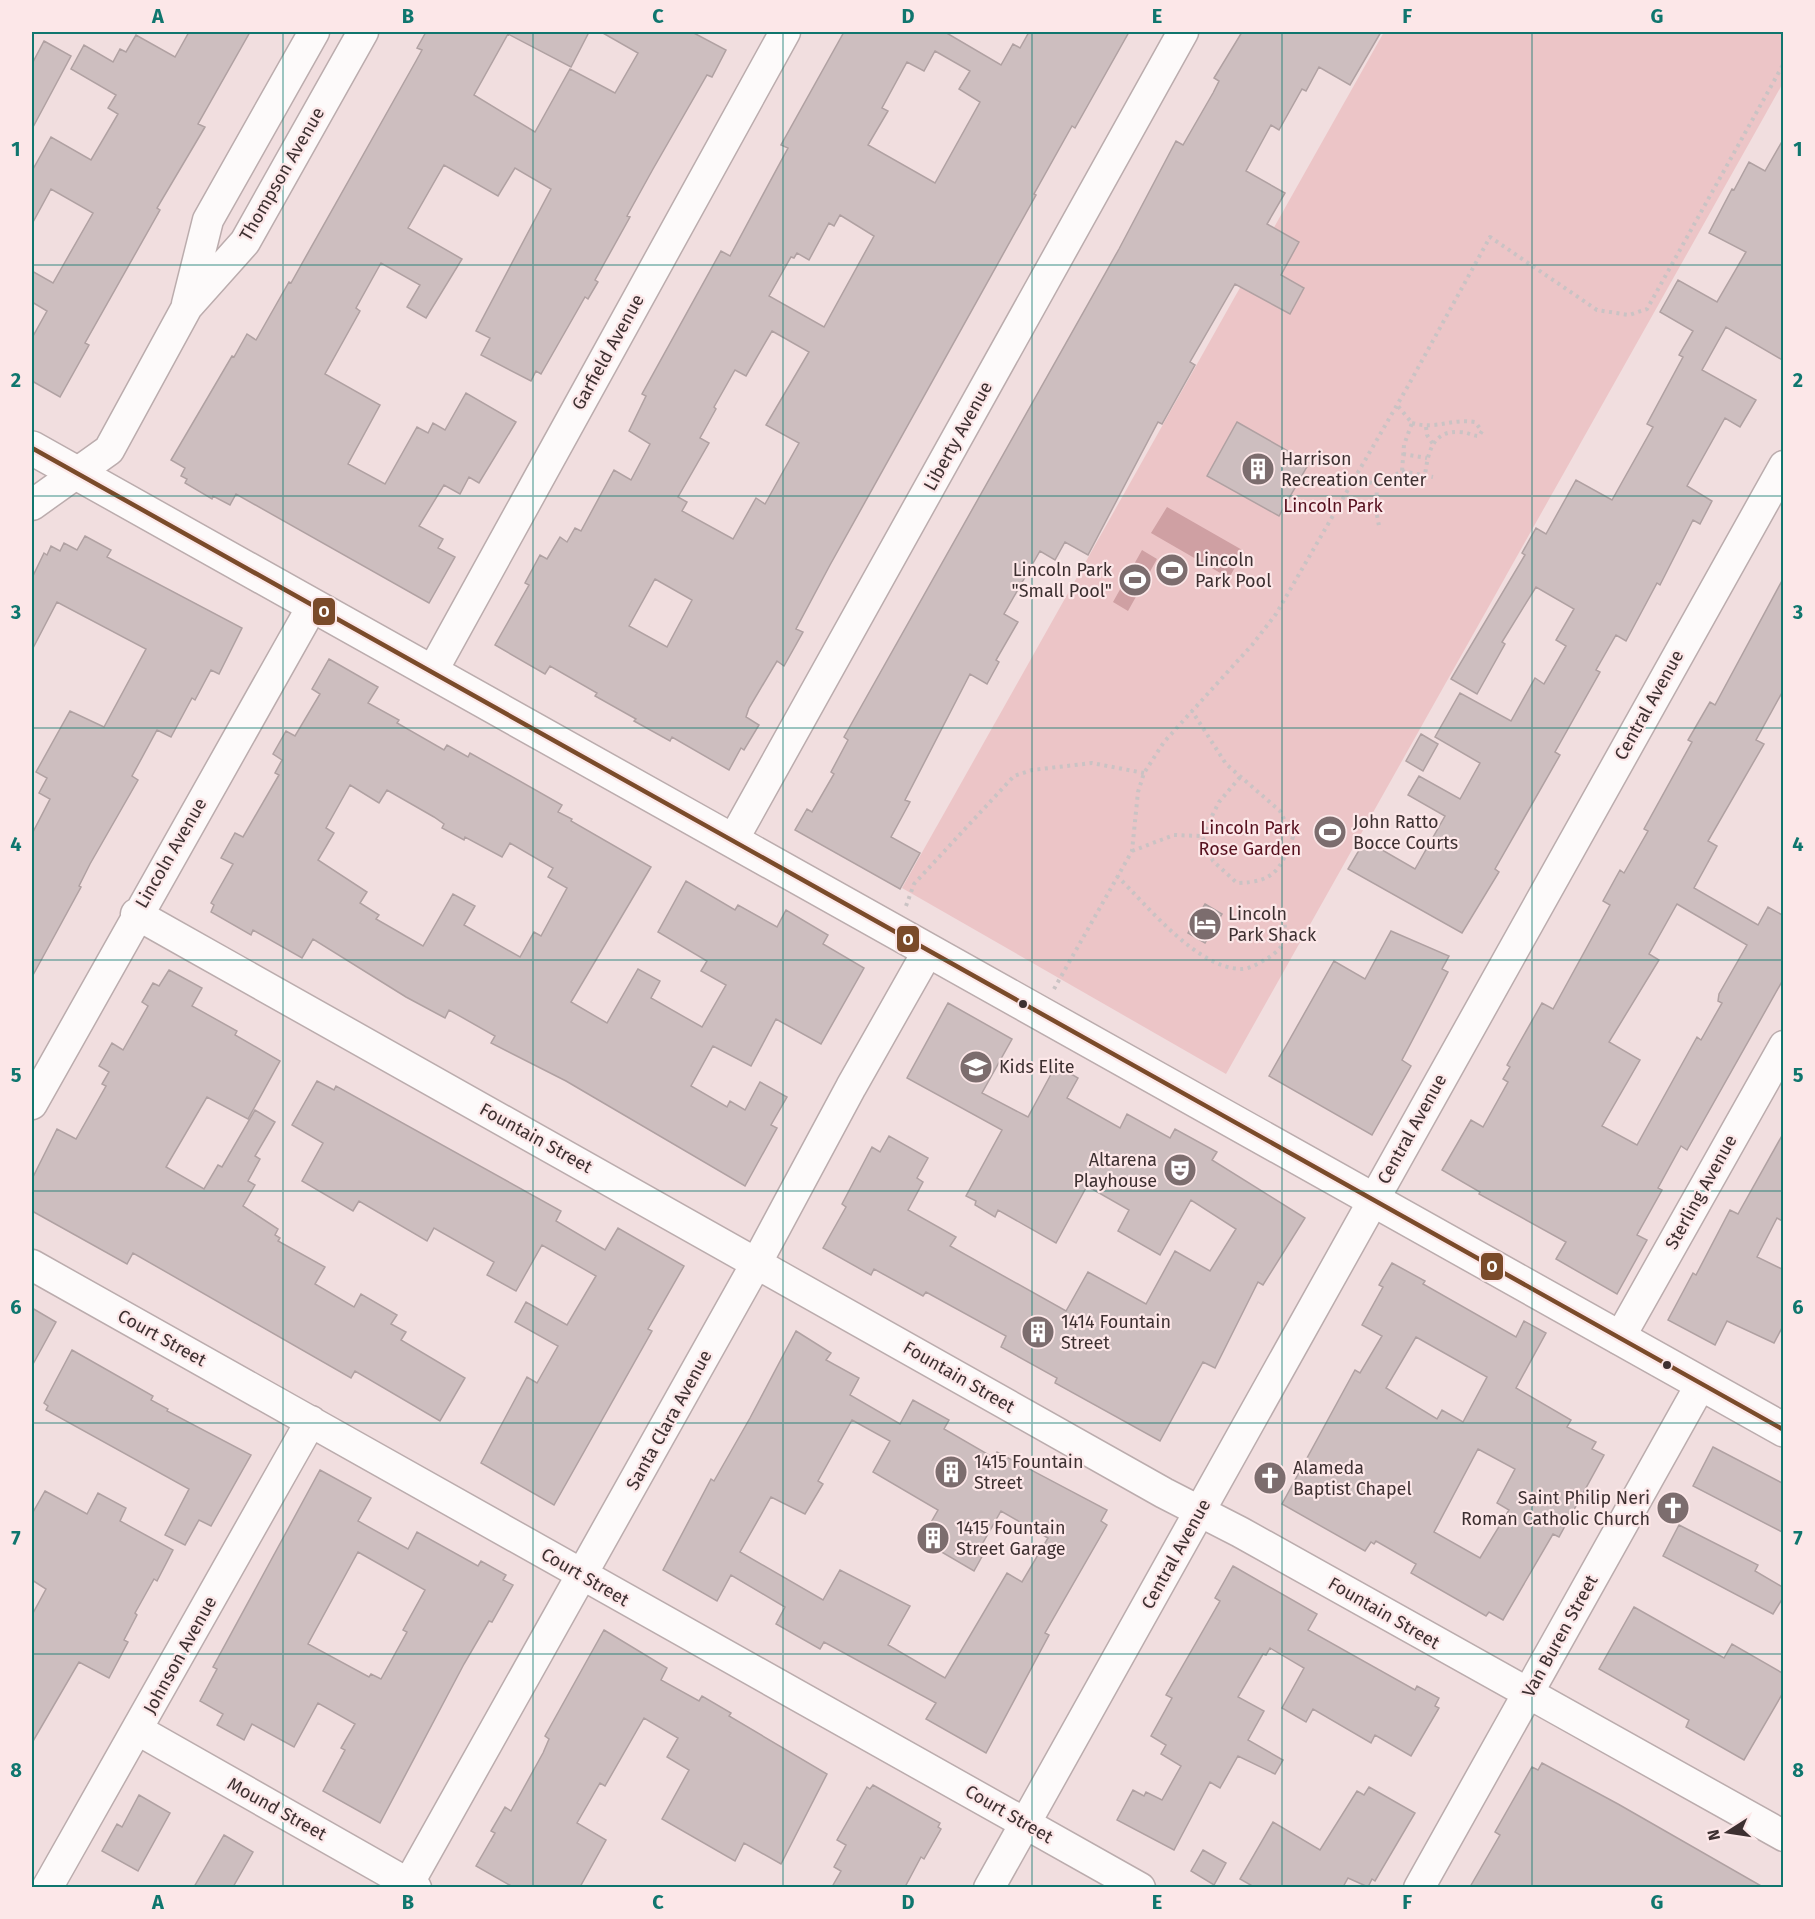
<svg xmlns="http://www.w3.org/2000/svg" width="1815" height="1919" font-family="'Fira Sans',sans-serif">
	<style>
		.green { fill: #ecc5c7 }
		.water { fill: #cfa0a3 }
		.building { fill: #cdbebf; stroke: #b0a1a2; stroke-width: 1.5; fill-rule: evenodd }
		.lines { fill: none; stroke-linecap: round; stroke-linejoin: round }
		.minor-casing { stroke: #bbacad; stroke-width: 33 }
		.major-casing { stroke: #bbacad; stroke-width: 36 }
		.path { stroke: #cac3c4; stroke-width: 4; stroke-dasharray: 3 4.5; stroke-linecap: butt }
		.minor { stroke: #fdfafa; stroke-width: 30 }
		.major { stroke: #fdfafa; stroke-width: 33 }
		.bus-1-casing { stroke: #fce7e8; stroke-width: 9 }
		.bus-1 { stroke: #7a4b2a; stroke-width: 4.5 }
		.grid { fill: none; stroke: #0f766e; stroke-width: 1.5; stroke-opacity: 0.55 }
		.bus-dot { fill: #3d3031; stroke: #fce7e8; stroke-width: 2 }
		.labels { text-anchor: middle; stroke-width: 4.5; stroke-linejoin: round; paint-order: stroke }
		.street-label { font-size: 18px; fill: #3d3031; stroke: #fce7e8 }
		.poi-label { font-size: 18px; fill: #3d3031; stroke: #fce7e8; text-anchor: start }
		.park-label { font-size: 18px; fill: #56101e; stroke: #fce7e8 }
		.line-badge { stroke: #fce7e8; stroke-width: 2 }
		.badge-label { font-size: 16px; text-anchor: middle; font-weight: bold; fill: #fff }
		.neatline { fill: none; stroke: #0f766e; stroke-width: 2 }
		.grid-label { font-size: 20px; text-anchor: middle; font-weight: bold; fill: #0f766e }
	</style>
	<rect width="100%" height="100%" fill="#f1dedf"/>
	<path class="green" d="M1384,32h399v51l-557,991 -324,-186z"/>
	<path class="water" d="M1167,507l77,44 -15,27 -78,-45z
		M1142,550l15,9 -29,52 -15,-9z"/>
	<path class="building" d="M189,32h61l-52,92 7,3 -48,81 3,2 -75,133 4,2 -29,52 -28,-16v-43l15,-27 -15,-9v-31l21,12 40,-70 -42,-24 -19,35v-53l19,-34 40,23 27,-46 -10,-6 8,-13 -45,-26 13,-24 29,17 7,-13 6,3 10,-17 39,22z
		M426,32h163l-18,35 -63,-33 -34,61 61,37 35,-63 45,24 23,-40 -37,-21h91l34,18 -14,27 -5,-2 -54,94 -26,47 3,1 -35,63 3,2 -10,17 -3,-2 -44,77 -5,-3 -5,10 -50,-26 9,-17 -14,-7 75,-142 -36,-21 -17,28 -54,-31 -36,63 54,31 -36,59 -19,-11 13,-22 -39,-22 -25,45 4,3 -35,63 55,31 -32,59 37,20 32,-57 11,6 5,-10 12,7 21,-37 50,29 -37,61 -10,-6 -9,17 -16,-9 -25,41 24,13 -5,9 17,9 -26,46 -193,-109 -6,11 -17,-9 -1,3 -27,-16 2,-4 -6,-3 4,-8 -14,-8 61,-104 2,1 13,-23 9,6 33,-58 2,1 125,-222 6,-11 -5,-2z
		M844,32h101l56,33 12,-21 7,4 9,-16h100l-54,96 -3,-2 -38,68 2,1 -206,370 -34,64 7,3 -19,34 -7,-5 -28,47 -3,9 13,8 -15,25 -3,-2 -12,22 -57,-33 -2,4 -36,-20 2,-2 -41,-23 2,-3 -47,-27 -5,8 -50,-29 34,-60 -4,-2 15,-28 7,4 13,-22 7,5 8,-14 6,3 33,-61 17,10 19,-36 -21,-13 17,-35 -4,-2 79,-143 9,5 58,-108 -7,-3zM935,51l35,20 -11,18 21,13 -45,81 -67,-38 20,-34 -6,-3 25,-46 17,9zM840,215l34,21 -50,91 -55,-31 22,-39 3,1 3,-5 12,7 20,-37 5,3zM772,331l37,21 -43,73 33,18 -34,61 -9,-6 -23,41 -51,-28 5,-9 -9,-5 31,-54 -9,-5 16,-29 -2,-2 21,-37 11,6zM655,579l37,21 -25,47 -38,-21z
		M1242,32h139l-31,53 -31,-18 -13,24 -4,-2 -23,41 -8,-5 -25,46 39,22 -18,31 32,18 -18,33 23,13 -14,26 -55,-30 -45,78 5,3 -33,59 -4,-2 -70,133 -23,-13 -10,18 -15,-9 -36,63 14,8 -22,38 3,2 -12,22 -17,-10 -65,126 5,2 -19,35 29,16 -20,36 -105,-59 12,-21 5,3 22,-38 -3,-2 17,-32 -4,-3 275,-488 57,-108 7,4 30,-52 6,-12 -5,-3z
		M44,41l27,15 -39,73v-65z
		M1784,138v223l-58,-34 -24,43 54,30 -16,27 -15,-9 -38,68 25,15 -12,23 -7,-4 -33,65 -3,-2 -31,58 -10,-6 -20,35 4,2 -45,80 5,3 -65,114 4,3 -37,61 -114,-64 17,-29 50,29 30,-53 -37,-21 11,-19 41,23 20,-36 -45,-26 25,-44 51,28 24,-43 9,6 22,-38 -10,-6 18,-31 -38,-22 -34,55 3,2 -28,50 -26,-15 74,-124 -3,-2 14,-25 10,6 30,-54 36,20 41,-73 -6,-3 36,-67 -4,-2 14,-24 -33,-19 18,-32 39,22 29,-50 -37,-19 23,-44 2,1 15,-28 16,9z
		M1237,422l72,41 -30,53 -72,-40z
		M85,536l26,14 -4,7 135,71 -23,46 -8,-4 -16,30 -3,-2 -21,39 -14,-7 -25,46 6,4 -48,84 -11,22 2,1 -49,90v-143l18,-35 -11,-6 8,-15 -11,-6 34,-61 34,16 42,-78 -89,-47 -25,48v-72l12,-25 3,2 4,-9 9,5 4,-8 13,7z
		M1784,577v112l-28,51 8,4 -56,97 9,5 -23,42 64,37 10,-18 16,9v62l-97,172 -6,-4 -23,42 4,2 -25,45 10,5 -30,54 -61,-35 10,-17 -87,-48 1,-2 -38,-22 29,-50 12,7 25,-45 -5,-3 7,-12 -3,-2 35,-62 11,6 57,-104 -7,-4 17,-31 4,3 24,-42 -4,-2 48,-87 -4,-2 22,-38 5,3zM1677,904l70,41 -28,49 -1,7 4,2 -21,37 -4,-3 -60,108 -35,-19 38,-66 -31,-18 50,-82 -10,-6z
		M329,659l49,28 -10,16 31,17 -2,3 47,27 3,-5 21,12 2,-4 92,52 -4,7 14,7 -1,2 80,46 -80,135 36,21 31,-54 22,12 -9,17 51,29 24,-42 -25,-14 6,-10 -49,-29 28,-51 49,29 3,-5 39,22 9,-17 42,25 -5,9 41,24 -43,76 -45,-25 -25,47 -38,-20 -22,40 36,21 3,-6 15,9 15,-28 27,15 -16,28 6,3 -32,58 -179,-105 -75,-38 4,-7 -46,-26 -4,8 -39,-21 -93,-58 -11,19 -49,-28 -2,5 -40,-23 3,-7 -3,-2 22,-39 -12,-6 14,-25 8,4 36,-62 -4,-2 7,-13 -9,-6 13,-23 9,5 25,-42 -8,-5zM350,785l29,18 8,-13 47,27 10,7 -2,4 22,12 1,-3 37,20 8,-14 43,25 -5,9 19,11 -26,48 -7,-4 -14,25 -56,-32 11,-19 -22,-12 -30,52 -47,-27 3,-4 -19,-12 7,-11 -49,-32 16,-27 -8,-5z
		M1421,734l17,10 -15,27 -17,-10z
		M1205,904l17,10 -17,29 -17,-10z
		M1391,931l58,25 -7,13 6,3 -46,88 9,6 -39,69 -103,-59 65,-115 31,18z
		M169,970l33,18 -10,18 45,25 -2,4 45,26 -32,58 -41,-22 -41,70 38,22 14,-24 4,2 33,-57 20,12 -20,34 5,3 -12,22 7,4 -12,21 35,23 -3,6 5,3 -2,3 47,26 -10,17 39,23 7,-13 36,21 -6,9 15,8 -5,8 64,38 -25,43 -85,-50 -4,7 -218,-125 -6,11 -95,-53v-32l25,-50 19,10 30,-53 -4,-2 7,-12 -10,-6 13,-23 11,7 25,-44 -6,-4 11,-19 6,3z
		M948,1003l64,36 -30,54 46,24 28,-52 22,13 -11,20 53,30 7,-14 43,24 5,-9 42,23 -5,8 93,58 -42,67 -5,-3 -43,86 -12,-6 -43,79 -105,-58 2,-5 -56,-31 5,-11 -80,-44 -3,4 -49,-27 -3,6 -48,-27 23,-41 -4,-3 30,-57 8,5 9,-16 39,22 -11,20 6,4 -15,28 48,27 -6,9 116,65 22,-39 58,32 29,-53 35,20 26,-42 -45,-29 -31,55 -42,-24 11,-21 -42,-24 -31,57 -58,-33 -3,7 -20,-12 1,-4 -10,-5 36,-66 -95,-52z
		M317,1081l17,9 2,-4 225,125 -5,10 49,29 13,-22 66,38 -36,63 4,2 -98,174 -73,-42 46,-86 10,6 21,-37 -43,-24 11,-20 41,23 29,-49 -54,-31 -26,46 -29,-16 7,-13 -60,-34 -7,13 -68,-40 -6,10 -51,-30 21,-38 -31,-18z
		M1784,1132v90l-7,-4 -20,39 27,13v54l-10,19 -47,-22 -12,24 -47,-25 25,-47 3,2 34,-65 8,4z
		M1392,1263l33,18 -2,3 93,53 8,-16 22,12 -30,55 55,32 -4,7 29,15 -4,7 12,6 -45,82 -6,-3 -50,86 -14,-8 -3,4 -75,-43 5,-9 -40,-23 -2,3 -3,-2 -6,9 -83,-47 73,-134 5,3 22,-37 -20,-11 21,-38 -4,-2zM1416,1337l71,40 -24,45 -21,-12 -5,9 -51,-31zM1478,1449l37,20 -18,34 12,7 -29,48 -46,-26z
		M32,1308l24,14 -24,44z
		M796,1331l35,22 -5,7 33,18 -9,17 50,29 13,-24 36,20 -5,9 50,29 3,-6 110,58 -6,11 6,4 -62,108 4,2 -63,118 -60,-34 10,-16 -112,-61 -4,7 -44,-25 9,-17 -54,-32 -14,26 -54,-31 48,-91 3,2 36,-63zM852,1420l38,21 -17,31 65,38 -17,30 53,31 11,-20 -5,-3 21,-37 47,27 -26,44 -15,-9 -62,105 -57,-33 22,-39 -70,-36 -17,30 -83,-48 31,-55 34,17 18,-30 -5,-3z
		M72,1350l81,46 -2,4 17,9 -1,2 84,44 -40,71 -12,-6 -14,25 -20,-10 24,-46 -143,-79 2,-4 -4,-3z
		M1713,1447l71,37v49l-91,-47z
		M320,1470l51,28 -13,23 50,28 9,-17 61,34 3,-5 25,14 -3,5 10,5 -21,37 -3,-1 -25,43 -84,159 -57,-32 22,-41 -4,-2 14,-24 -37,-21 -24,44 -42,-23 -8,16 -27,-15 6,-11 -23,-13 17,-32 -4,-2zM358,1552l67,38 -22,40 4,2 -26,47 -10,-5 -2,3 -61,-33z
		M45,1491l42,23 11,-21 28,15 -6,13 53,29 -16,31 -3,-2 -19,34 2,2 -13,25 4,2 -19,36 -30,-16 -47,81v-128l14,-26 -14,-9v-66z
		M1679,1525l79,40 -3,6 29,17v8l-11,18 -110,-58z
		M1233,1566l84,48 -9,16 107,60 2,-4 22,12 -4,8 4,2 -28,48 -36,-21 -4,8 -58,-34 -7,13 -24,-14 22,-40 -34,-20 -4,7 -3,-1 -25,43 26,14 -16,29 35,20 -8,14 -37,-18 -18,32 -10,-6 -36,68 -57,-30 16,-30 11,6 2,-4 16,8 19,-34 -20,-12 5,-9 -15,-9 21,-38 -6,-3 54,-94 -5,-3z
		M1634,1607l90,51 8,-14 52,30v17l-40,69 -58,-33 3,-7 -90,-51z
		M604,1630l63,38 -6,12 38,21 3,-5 29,17 -2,3 98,58 -46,90 -37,-21 -9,18 -73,-42 27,-49 -22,-13 11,-19 -34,-20 -39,68 -5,-3 -23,40 29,17 -26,47h-67l-37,-21 19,-33 -4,-2 14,-24 6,4 32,-58 6,-14 -4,-3z
		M1542,1763l76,41 145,83h-293l30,-52 -5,-3 37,-65 6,3z
		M873,1785l67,38 -2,4 3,2 -17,30 -3,-2 -16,30h-73l9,-16 -7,-4 12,-22 -9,-5 30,-53 3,2z
		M1369,1787l46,26 -40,68 -3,-2 -4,8 -20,-9 -5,9h-89l-14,-8 33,-57 47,28 37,-59 7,4z
		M139,1795l31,18 -32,58 -36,-20 15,-27 5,3z
		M224,1835l29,17 -20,35h-39z
		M1203,1850l23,13 -12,22 -23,-14z"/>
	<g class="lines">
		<g class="minor-casing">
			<path id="minor" d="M187,304l21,-84 106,-188
				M32,505l77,-55 78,-143 58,-65 118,-210
				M432,672l353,-640
				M733,840l450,-808
				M136,914l1028,579 76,39 544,304
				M32,1104l281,-499
				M32,1265l1108,623
				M1619,1339l165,-293
				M138,1730l278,158
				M47,1888l264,-467
				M406,1888l351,-626 94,-175 77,-136
				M989,1888l795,-1422
				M1419,1888l282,-504"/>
		</g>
		<g class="major-casing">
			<path id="major" d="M32,448l1752,982"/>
		</g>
		<path class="path" d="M1412,423c24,7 40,-5 63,-1l7,9 -3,5c-7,0 -11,-4 -19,-4 -28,-2 -32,21 -35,43
			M1426,427l1,8 6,9
			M1403,454l24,4
			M1402,471l31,6
			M1355,477l22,8 25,-14 2,-26 8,-22 -15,-18
			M1377,485l-1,25 3,16
			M1202,836l17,-34 22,-26
			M1132,851l42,-16 28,1 11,25 24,22c37,-1 43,-12 56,-46l-13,-26 -54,-47 -34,-53
			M1117,876c30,29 80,93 125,93 8,0 19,-7 26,-11 17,-11 19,-19 16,-38
			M906,906l8,-22 100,-108 18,-6 60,-7 52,10
			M1054,989l78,-138 6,-59 6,-19 20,-31 88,-97 24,-31 132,-228 82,-149 107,73 32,5 18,-6 137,-246"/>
		<use href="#minor" class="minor"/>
		<use href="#major" class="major"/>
		<g class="bus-1-casing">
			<path id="bus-1" d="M32,448l1752,982"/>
		</g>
		<use href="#bus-1" class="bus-1"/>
	</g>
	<path class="grid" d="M283,32v1856M533,32v1856M783,32v1856M1032,32v1856M1282,32v1856M1532,32v1856M32,265h1752M32,496h1752M32,728h1752M32,960h1752M32,1191h1752M32,1423h1752M32,1654h1752"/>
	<defs>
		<g id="building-disc" transform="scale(1.725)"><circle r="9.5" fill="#7c6d6e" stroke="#fce7e8"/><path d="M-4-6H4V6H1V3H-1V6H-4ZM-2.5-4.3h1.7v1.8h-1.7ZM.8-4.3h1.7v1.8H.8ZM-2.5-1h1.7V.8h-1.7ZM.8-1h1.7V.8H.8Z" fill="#fff"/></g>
		<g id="stadium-disc" transform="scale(1.725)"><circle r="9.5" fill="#7c6d6e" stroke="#fce7e8"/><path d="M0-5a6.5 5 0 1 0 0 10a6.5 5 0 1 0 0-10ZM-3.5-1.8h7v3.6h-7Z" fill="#fff"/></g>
		<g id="hotel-disc" transform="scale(1.725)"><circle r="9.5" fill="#7c6d6e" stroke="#fce7e8"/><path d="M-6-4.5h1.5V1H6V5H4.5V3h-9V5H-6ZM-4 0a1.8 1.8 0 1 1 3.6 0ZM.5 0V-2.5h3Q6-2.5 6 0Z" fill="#fff"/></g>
		<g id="school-disc" transform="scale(1.725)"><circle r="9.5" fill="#7c6d6e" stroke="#fce7e8"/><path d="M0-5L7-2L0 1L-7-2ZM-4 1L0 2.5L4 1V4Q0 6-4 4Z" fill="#fff"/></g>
		<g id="theatre-disc" transform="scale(1.725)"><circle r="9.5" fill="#7c6d6e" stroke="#fce7e8"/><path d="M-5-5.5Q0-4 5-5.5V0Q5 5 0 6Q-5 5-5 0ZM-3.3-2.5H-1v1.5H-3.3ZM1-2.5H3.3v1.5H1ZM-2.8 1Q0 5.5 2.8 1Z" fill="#fff"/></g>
		<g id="church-disc" transform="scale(1.725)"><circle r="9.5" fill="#7c6d6e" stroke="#fce7e8"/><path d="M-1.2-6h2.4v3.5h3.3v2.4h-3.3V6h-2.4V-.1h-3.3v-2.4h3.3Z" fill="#fff"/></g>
	</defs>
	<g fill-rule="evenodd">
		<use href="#building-disc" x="1258" y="469"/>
		<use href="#stadium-disc" x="1172" y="570"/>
		<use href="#stadium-disc" x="1135" y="580"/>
		<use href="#stadium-disc" x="1330" y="832"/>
		<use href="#hotel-disc" x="1205" y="924"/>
		<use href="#school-disc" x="976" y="1067"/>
		<use href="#theatre-disc" x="1180" y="1170"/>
		<use href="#building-disc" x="1038" y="1332"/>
		<use href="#building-disc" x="951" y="1472"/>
		<use href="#church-disc" x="1270" y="1478"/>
		<use href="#church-disc" x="1673" y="1508"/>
		<use href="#building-disc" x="933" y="1538"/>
	</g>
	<g class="bus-dot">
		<circle cx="1023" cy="1004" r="5"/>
		<circle cx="1667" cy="1365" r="5"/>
	</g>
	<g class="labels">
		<g class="street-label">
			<text transform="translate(282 174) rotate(-60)" y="6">Thompson Avenue</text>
			<text transform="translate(608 352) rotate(-61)" y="6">Garfield Avenue</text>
			<text transform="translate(958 436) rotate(-61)" y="6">Liberty Avenue</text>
			<text transform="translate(1649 705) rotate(-61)" y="6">Central Avenue</text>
			<text transform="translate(171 853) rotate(-60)" y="6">Lincoln Avenue</text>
			<text transform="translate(1412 1129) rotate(-61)" y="6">Central Avenue</text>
			<text transform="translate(536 1138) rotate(29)" y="6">Fountain Street</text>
			<text transform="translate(1701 1192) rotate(-61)" y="6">Sterling Avenue</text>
			<text transform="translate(162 1338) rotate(29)" y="6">Court Street</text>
			<text transform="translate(959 1377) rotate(30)" y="6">Fountain Street</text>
			<text transform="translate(669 1420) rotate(-61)" y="6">Santa Clara Avenue</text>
			<text transform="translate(1176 1554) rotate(-61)" y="6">Central Avenue</text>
			<text transform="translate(585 1577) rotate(30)" y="6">Court Street</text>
			<text transform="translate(1384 1613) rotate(30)" y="6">Fountain Street</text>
			<text transform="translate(1560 1636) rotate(-61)" y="6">Van Buren Street</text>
			<text transform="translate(180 1655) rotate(-61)" y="6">Johnson Avenue</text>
			<text transform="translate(277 1809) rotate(29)" y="6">Mound Street</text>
			<text transform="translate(1009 1814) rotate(30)" y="6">Court Street</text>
		</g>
		<g class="poi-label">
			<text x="1281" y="465">Harrison<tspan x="1281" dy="21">Recreation Center</tspan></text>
			<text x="1195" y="566">Lincoln<tspan x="1195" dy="21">Park Pool</tspan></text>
			<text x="1112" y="576" text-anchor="end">Lincoln Park<tspan x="1112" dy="21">"Small Pool"</tspan></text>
			<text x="1353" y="828">John Ratto<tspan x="1353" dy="21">Bocce Courts</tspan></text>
			<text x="1228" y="920">Lincoln<tspan x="1228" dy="21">Park Shack</tspan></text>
			<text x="999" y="1073">Kids Elite</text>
			<text x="1157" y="1166" text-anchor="end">Altarena<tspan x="1157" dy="21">Playhouse</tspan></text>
			<text x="1061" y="1328">1414 Fountain<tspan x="1061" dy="21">Street</tspan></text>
			<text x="974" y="1468">1415 Fountain<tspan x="974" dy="21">Street</tspan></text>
			<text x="1293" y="1474">Alameda<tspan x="1293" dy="21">Baptist Chapel</tspan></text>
			<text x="1650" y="1504" text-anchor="end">Saint Philip Neri<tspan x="1650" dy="21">Roman Catholic Church</tspan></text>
			<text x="956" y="1534">1415 Fountain<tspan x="956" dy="21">Street Garage</tspan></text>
		</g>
		<g class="park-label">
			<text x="1333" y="512">Lincoln Park</text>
			<text x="1250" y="834">Lincoln Park<tspan x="1250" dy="21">Rose Garden</tspan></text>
		</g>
	</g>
	<g class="line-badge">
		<rect x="312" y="597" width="24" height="29" rx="6" fill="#7a4b2a"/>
		<rect x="896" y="925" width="24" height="28" rx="6" fill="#7a4b2a"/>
		<rect x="1480" y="1252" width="24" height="29" rx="6" fill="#7a4b2a"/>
	</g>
	<g class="badge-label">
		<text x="324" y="617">O</text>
		<text x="908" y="945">O</text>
		<text x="1492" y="1272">O</text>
	</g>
	<rect width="1815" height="1919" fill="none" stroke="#fce7e8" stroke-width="66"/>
	<g transform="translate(1728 1832) rotate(258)" stroke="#fce7e8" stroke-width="4.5" paint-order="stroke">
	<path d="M0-4.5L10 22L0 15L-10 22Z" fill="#3d3031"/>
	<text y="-9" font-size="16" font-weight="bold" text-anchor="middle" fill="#3d3031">N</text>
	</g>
	<rect x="33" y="33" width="1749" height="1853" class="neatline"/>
	<g class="grid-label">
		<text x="158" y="23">A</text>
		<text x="408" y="23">B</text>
		<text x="658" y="23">C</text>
		<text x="908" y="23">D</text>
		<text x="1157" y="23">E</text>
		<text x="1407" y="23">F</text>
		<text x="1657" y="23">G</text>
		<text x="16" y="156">1</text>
		<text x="1798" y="156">1</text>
		<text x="16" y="387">2</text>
		<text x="1798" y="387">2</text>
		<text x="16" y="619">3</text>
		<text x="1798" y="619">3</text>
		<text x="16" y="851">4</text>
		<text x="1798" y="851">4</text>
		<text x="16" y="1082">5</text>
		<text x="1798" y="1082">5</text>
		<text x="16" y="1314">6</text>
		<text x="1798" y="1314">6</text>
		<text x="16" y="1545">7</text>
		<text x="1798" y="1545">7</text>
		<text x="16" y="1777">8</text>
		<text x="1798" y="1777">8</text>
		<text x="158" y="1909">A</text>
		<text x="408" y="1909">B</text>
		<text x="658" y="1909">C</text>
		<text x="908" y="1909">D</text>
		<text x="1157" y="1909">E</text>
		<text x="1407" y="1909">F</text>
		<text x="1657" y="1909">G</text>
	</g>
</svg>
